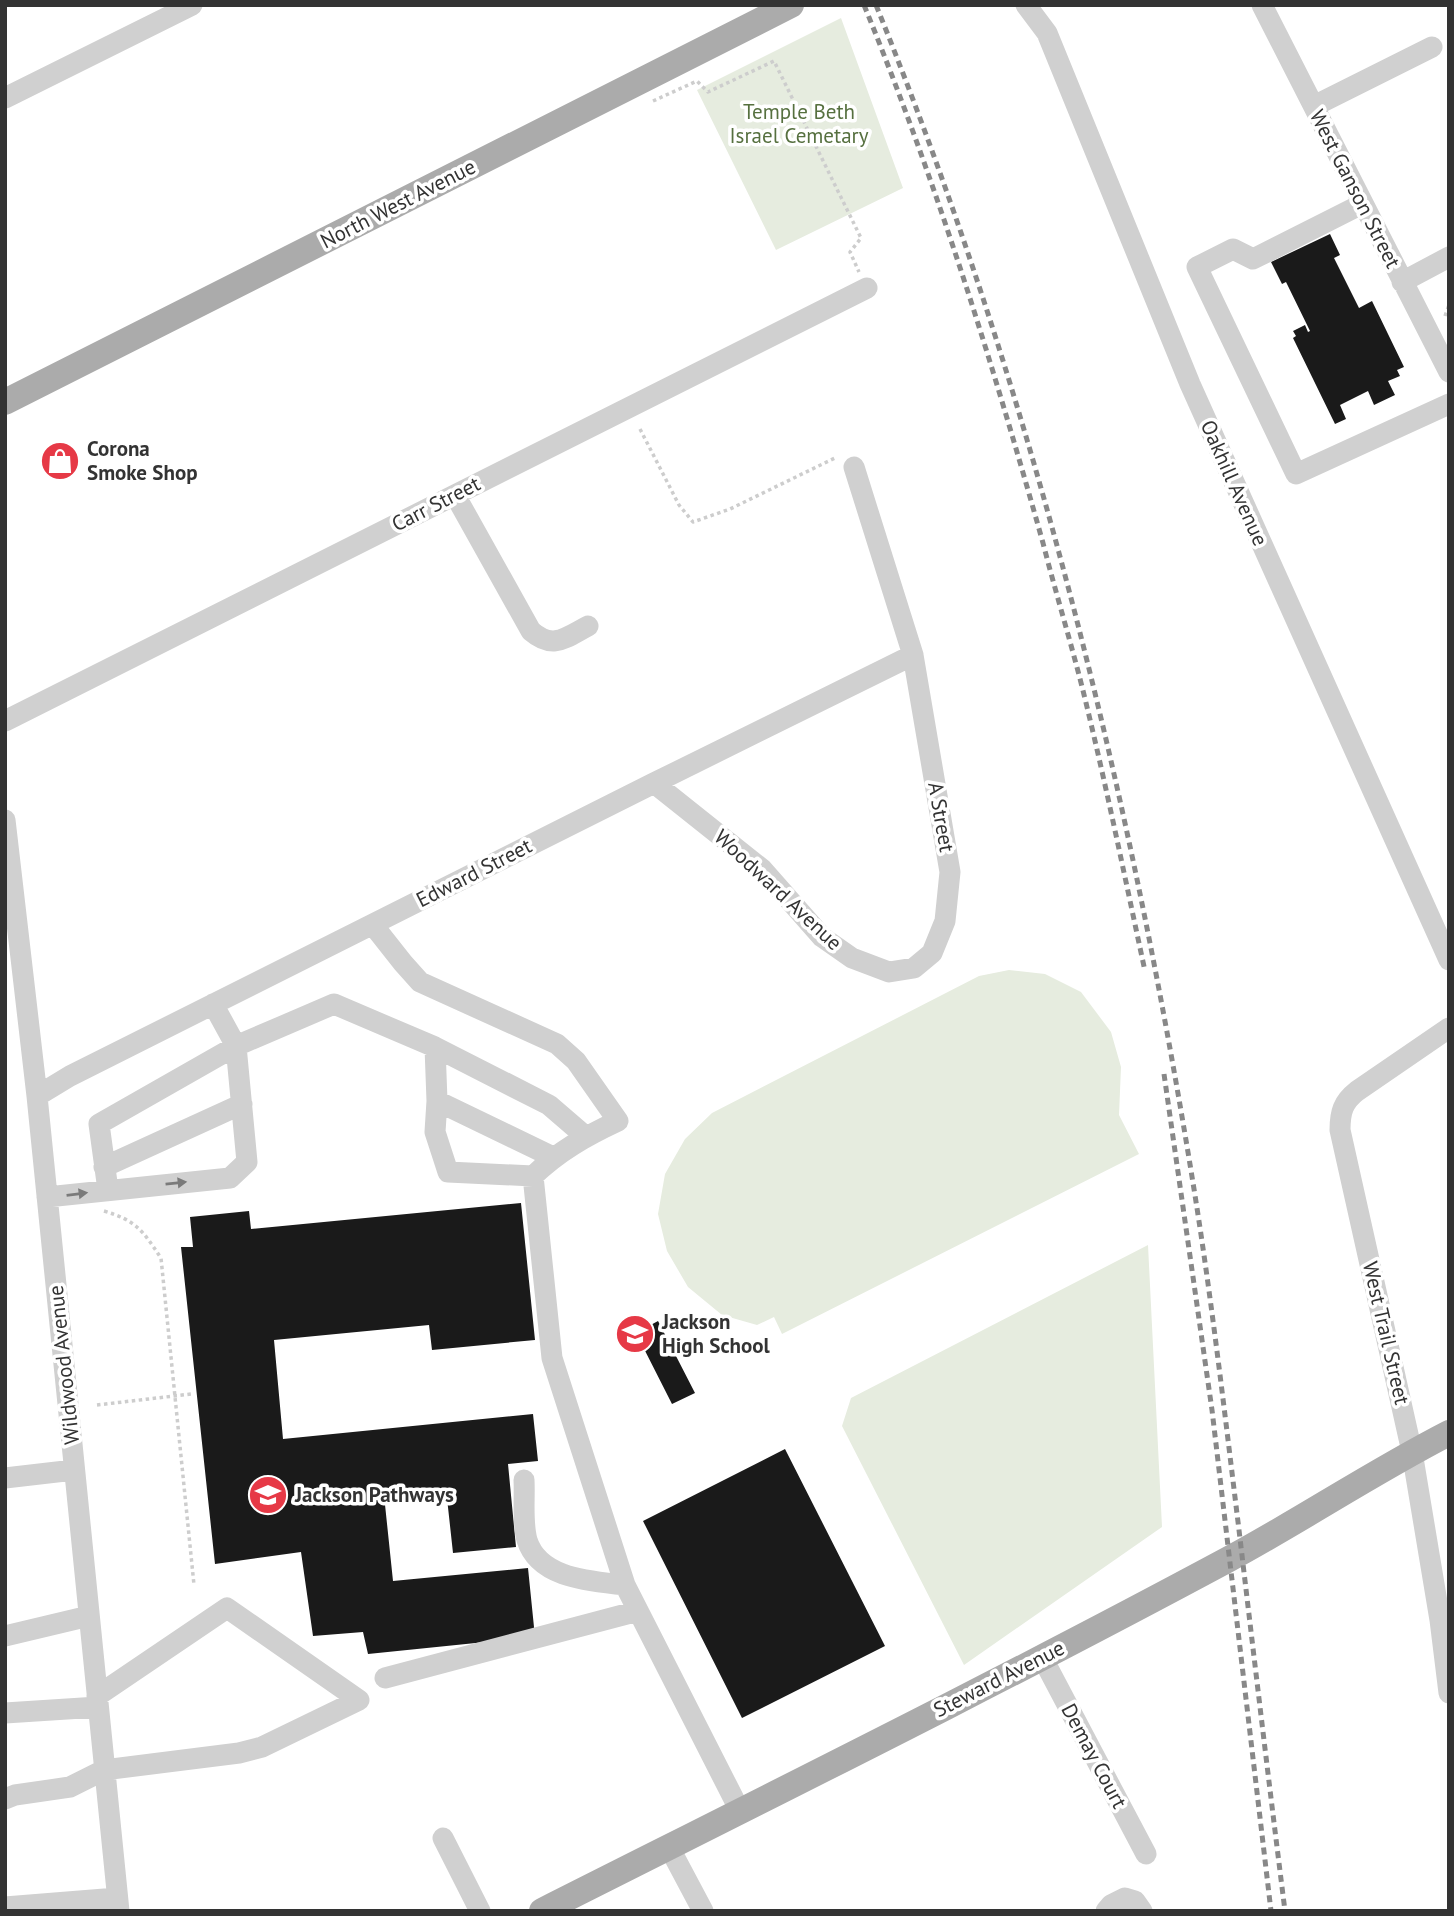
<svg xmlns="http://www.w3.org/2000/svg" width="1454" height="1916" font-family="'PT Sans',sans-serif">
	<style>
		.green { fill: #e6ecdf }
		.building { fill: #1a1a1a }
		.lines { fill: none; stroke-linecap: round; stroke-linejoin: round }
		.path { stroke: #cdcdcd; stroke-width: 3.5; stroke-dasharray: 3.5 3.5; stroke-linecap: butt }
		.minor { stroke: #d0d0d0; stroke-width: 21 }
		.major { stroke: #ababab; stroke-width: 26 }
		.rail { stroke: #888; stroke-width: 5; stroke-dasharray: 7 5; stroke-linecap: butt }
		.oneway { fill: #7a7a7a }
		.labels { text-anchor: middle; stroke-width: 7; stroke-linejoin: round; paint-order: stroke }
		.park-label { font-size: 21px; fill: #56703f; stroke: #fff }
		.street-label { font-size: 21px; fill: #333; stroke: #fff }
		.poi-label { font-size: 21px; font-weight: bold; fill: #333; stroke: #fff; text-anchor: start }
	</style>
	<rect width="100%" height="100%" fill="#fff"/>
	<path class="green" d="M841,18l62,170 -127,62 -79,-160z
		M1009,970l36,4 36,18 30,40 10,35 -2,48 20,39 -357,180 -8,-17 -17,8 -35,-10 -34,-28 -21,-36 -9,-37 7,-40 20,-35 27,-26 267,-137z
		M1148,1245l14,282 -198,138 -122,-239 9,-28z"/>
	<path class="building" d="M1330,234l10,21 -6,3 25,50 13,-7 32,66 -7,3 3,6 -12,5 7,14 -21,10 -6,-14 -28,14 6,14 -11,5 -42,-86 3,-2 -3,-5 12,-6 3,7 2,-1 -24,-49 -4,2 -11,-22z
		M521,1203l14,137 -103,10 -3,-25 -155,15 9,99 250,-25 5,47 -30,3 8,83 -63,6 -7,-64 -62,6 9,86 135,-13 7,69 -167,17 -5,-22 -50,4 -12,-84 -86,12 -34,-317h12l-3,-30 59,-6 2,18z
		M658,1321l37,72 -23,11 -36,-71z
		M785,1449l100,197 -143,72 -99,-197z"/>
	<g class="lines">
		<path class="path" d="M653,101l44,-20 11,11 66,-31 87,177 -11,14 9,20
			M1445,316l4,-11
			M640,429l39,76 14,17 37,-13 107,-52
			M104,1211c33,10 38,19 57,47l33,327
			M97,1405l94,-11"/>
		<path class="minor" d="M1026,5l21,28 143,351 259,576
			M1262,5l187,367
			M5,98l187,-93
			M1314,106l118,-59
			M1362,204l-109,55 -20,-10 -36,18 99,207 153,-70
			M1402,282l47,-25
			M455,495l76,136c22,19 34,7 57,-5
			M5,721l862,-433
			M654,783l108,86 60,68 30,21 37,14 25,-4 18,-15 13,-32 5,-49 -37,-217 -59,-188
			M5,820l32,276 82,815
			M373,925l30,38 17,19 137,62 19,17 42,60c-32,15 -59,30 -85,55l19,182 73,227 115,226
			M1449,1028l-92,63c-14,11 -17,21 -17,39l72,322 28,168 9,73
			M435,1047l2,54 -2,31 13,40 85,4
			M37,1096l33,-20 584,-293 259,-128
			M437,1101l116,56
			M104,1167l138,-63
			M108,1190l-9,-66 137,-78 -23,-42
			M47,1197l183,-19 17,-16 -11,-116 98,-42 101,43 114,58 36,31
			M5,1478l69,-8
			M524,1480c1,19 -2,42 3,60 12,39 64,41 98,45
			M5,1636l84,-20
			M1042,1657l104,197
			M385,1678l253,-67
			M5,1713l93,-6
			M5,1799l10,-4 55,-8 34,-17 135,-17 23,-6 97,-47 -132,-92 -130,88
			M443,1838l37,73
			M669,1847l34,64
			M5,1907l112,-9
			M1106,1911l5,-6 14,-7 10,3 7,10"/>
		<path class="major" d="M5,402l786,-397
			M542,1911c230,-116 460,-230 687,-352 74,-40 144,-87 220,-126"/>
		<path class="rail" d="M864,5c72,176 128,356 179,538 14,55 31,109 44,164 21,87 39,176 58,264
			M876,5c154,381 253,779 318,1184 18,113 31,227 45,341 15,127 30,254 46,381
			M1164,1074l48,336 59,501"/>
	</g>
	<defs><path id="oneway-solid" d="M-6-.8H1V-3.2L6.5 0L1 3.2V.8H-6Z" transform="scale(1.75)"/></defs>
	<g class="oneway">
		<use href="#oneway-solid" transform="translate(176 1183) rotate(-6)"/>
		<use href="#oneway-solid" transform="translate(77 1194) rotate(-7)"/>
	</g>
	<defs>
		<g id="shop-disc" transform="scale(2.0125)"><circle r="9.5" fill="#e63946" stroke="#fff"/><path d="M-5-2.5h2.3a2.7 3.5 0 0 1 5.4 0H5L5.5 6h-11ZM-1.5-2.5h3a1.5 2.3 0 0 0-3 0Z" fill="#fff"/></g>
		<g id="school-disc" transform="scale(2.0125)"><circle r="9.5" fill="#e63946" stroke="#fff"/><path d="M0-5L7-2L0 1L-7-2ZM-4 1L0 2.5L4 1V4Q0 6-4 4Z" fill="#fff"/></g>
	</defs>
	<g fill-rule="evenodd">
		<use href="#shop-disc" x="60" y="461"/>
		<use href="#school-disc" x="635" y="1334"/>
		<use href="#school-disc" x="268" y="1495"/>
	</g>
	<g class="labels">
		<g class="park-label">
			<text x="799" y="119">Temple Beth<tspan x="799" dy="24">Israel Cemetary</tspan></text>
		</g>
		<g class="street-label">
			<text transform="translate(1355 189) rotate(63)" y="7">West Ganson Street</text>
			<text transform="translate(398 204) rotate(-27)" y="7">North West Avenue</text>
			<text transform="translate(1234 483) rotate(66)" y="7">Oakhill Avenue</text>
			<text transform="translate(436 504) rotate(-27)" y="7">Carr Street</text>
			<text transform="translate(941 817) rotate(80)" y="7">A Street</text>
			<text transform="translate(474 873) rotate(-27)" y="7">Edward Street</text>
			<text transform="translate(778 890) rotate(43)" y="7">Woodward Avenue</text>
			<text transform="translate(1386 1333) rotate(77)" y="7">West Trail Street</text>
			<text transform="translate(64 1365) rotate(-96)" y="7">Wildwood Avenue</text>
			<text transform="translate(999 1679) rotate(-27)" y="7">Steward Avenue</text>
			<text transform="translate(1094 1756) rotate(62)" y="7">Demay Court</text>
		</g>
		<g class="poi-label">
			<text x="87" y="456">Corona<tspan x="87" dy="24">Smoke Shop</tspan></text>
			<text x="662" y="1329">Jackson<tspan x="662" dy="24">High School</tspan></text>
			<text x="295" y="1502">Jackson Pathways</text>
		</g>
	</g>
	<rect width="1454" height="1916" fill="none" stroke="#333333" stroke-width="14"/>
</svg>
